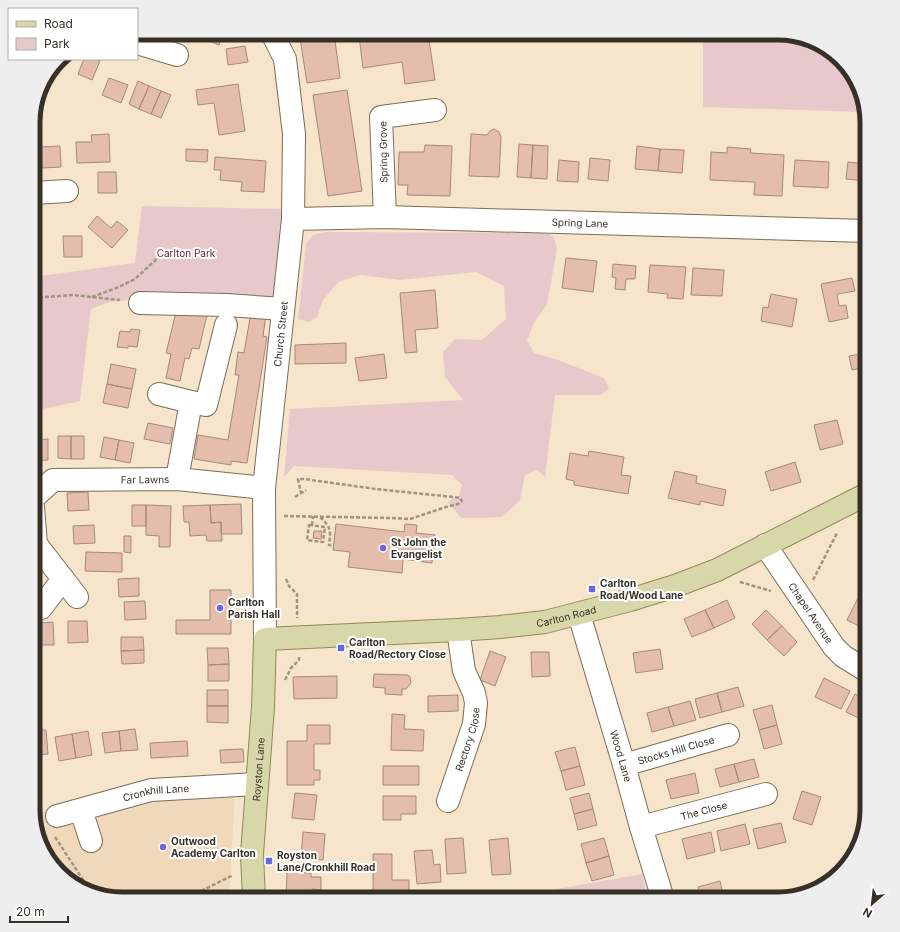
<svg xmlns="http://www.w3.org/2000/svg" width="900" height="932" font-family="Inter,sans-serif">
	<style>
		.built { fill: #efd9ba }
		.green { fill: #e7c9cb }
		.building { fill: #e5bdac; stroke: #a5897d }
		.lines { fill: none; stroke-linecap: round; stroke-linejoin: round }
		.minor-casing { stroke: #7c6d57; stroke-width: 24 }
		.major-casing { stroke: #8e8b57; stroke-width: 24 }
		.path { stroke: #a19582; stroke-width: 2.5; stroke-dasharray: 4 2; stroke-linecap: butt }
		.minor { stroke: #fff; stroke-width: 22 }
		.major { stroke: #d8d7aa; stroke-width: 22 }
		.poi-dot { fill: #6668e2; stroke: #fff; stroke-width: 1.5 }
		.labels { text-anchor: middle; stroke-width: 4; stroke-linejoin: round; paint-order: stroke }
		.street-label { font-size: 10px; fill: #363026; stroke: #fff }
		.park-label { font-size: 10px; fill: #5d252d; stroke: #fff }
		.poi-label { font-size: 10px; font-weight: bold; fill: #363026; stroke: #fff; text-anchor: start }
		.rim { fill: none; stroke: #363026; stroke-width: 5 }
	</style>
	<rect width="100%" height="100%" fill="#f6e4cb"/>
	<path class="built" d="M235,792l-6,107h-107l-39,-9 -28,-21 -17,-30 -5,-29v-14l22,30 17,-1 7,7 8,18 16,-5 -4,-6 -4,-12 2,-9 7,-7 44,-12z"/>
	<path class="green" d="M703,33h81l34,9 27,21 15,25 5,24 -162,-5z
		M142,206l139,3v31l-6,57 -138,2 -28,3 -18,7 -11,92 -47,10v-134l102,-14z
		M326,232l222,1 6,5 3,11 -10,55 -13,19 -7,17 7,13 24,7 46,18 5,11 -9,6h-45l-10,82 -8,-7 -12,5 -5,25 -18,17 -25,1h-16l-13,-16 11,-7 3,-10 -10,-10 -158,-9 -10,11 6,-68 173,-9 -18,-23 -2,-25 12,-13 27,1 24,-21 -2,-33 -28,-14 -75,8 -41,-5 -22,7 -15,18 -6,17 -8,5 -11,-3 8,-75 7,-9z
		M642,874l6,25h-147z"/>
	<path class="building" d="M191,33h32l-4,12z
		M334,33l6,45 -33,5 -7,-45z
		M384,33h44l7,47 -30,4 -3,-22 -39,6 -4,-32z
		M245,46l3,16 -20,3 -2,-16z
		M84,59h11l5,2 -8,19 -14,-6z
		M109,78l19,7 -7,18 -19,-8z
		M138,81l11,5 -10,23 -10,-5z
		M238,84l7,47 -26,4 -5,-32 -16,2 -2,-15z
		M149,86l12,5 -10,23 -12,-5z
		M347,90l15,101 -34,5 -15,-101z
		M161,91l10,4 -10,23 -10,-4z
		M494,129l5,3 2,5 -2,40 -30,-1 2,-42 16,1 3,-4z
		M109,134l1,28 -33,1 -1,-21h16l-1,-7z
		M519,144l14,1 -2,33 -14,-1z
		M425,145l27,1 -2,50 -43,-1 1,-10h-10l1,-33h25z
		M533,145l15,1 -1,33 -16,-1z
		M60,146l1,21 -19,1 -1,-21z
		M637,146l23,3 -2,22 -23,-2z
		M727,147l24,2 -1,4 34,2 -2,41 -28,-1 1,-13 -45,-2 1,-28 16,1z
		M186,149l22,1 -1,12 -21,-1z
		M660,149l24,1 -2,23 -24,-2z
		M215,157l51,4 -2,31 -23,-1 1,-9 -22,-2 1,-10h-7z
		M590,158l20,2 -2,21 -20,-2z
		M559,160l20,2 -1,20 -21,-1z
		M795,160l34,2 -1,26 -35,-2z
		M848,162l19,2v17l-21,-2z
		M98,172h18l1,21h-19z
		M97,216l14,12 6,-7 11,9 -16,18 -24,-21z
		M33,227h8v26h-8z
		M63,236h19v21h-18z
		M566,258l31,3 -4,31 -31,-4z
		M613,264l23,2 -1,13h-9l-1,11 -10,-1 1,-11 -4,-1z
		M650,265l36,2 -3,32 -16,-1 1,-4 -20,-2z
		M693,268l31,2 -2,26 -31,-1z
		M852,278l3,13 -18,3 2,12 7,-1 2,13 -19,4 -8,-38z
		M435,290l3,38 -23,2 2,22 -12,1 -5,-60z
		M771,294l26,5 -5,28 -31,-6 2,-14 5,1z
		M177,308l30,7 -8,34 -7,-1 -3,11 -4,-1 -5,23 -14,-3 5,-24 -5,-1z
		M251,312l15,3 -3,21 4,1 -20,126 -16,-2v4l-37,-6 4,-24 30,5 11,-65h-4l3,-23 6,1z
		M131,329l9,1 -3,17 -9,-1v2l-11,-1 3,-16 10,1z
		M346,343v20l-51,1v-19z
		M867,353v14l-15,3 -3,-14z
		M384,354l3,24 -28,3 -4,-23z
		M111,364l25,5 -4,20 -25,-5z
		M107,384l25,5 -4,19 -25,-5z
		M837,420l6,24 -23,6 -6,-25z
		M148,423l25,5 -3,16 -26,-5z
		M58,436h13v23l-13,-1z
		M71,436h13v23h-13z
		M104,437l15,3 -4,20 -15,-3z
		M48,439v21l-15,1v-21z
		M119,440l15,3 -4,20 -15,-3z
		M589,451l35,6 -3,18 10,1 -3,18 -54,-9v-4l-8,-2 4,-26 18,3z
		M795,462l6,20 -30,9 -6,-19z
		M675,471l22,5 -1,7 30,7 -3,16 -23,-5v4l-32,-7z
		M88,492l1,18 -21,1 -1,-18z
		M241,504l1,30h-21v-12l-10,1 -1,-18z
		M132,505h14v21h-14z
		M146,505l25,1 -1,41h-11v-11l-13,-1z
		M210,505l1,18 10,-1 1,19h-15l-1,-6 -16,1 -1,-14h-5l-1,-16z
		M336,524l68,8 1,-8 12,1 -1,8 19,2 -3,28 -29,-4 -1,14 -54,-6 2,-15 -17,-2z
		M94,525l1,18 -21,1 -1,-18z
		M314,531h8l-1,8 -8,-1z
		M124,536h7v17l-7,-1z
		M86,552l36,1v19l-37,-1z
		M139,578v18l-20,1 -1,-18z
		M210,590h21v44h-55v-14h34z
		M860,594l7,3v28l-2,4 -18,-9z
		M727,600l8,18 -21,10 -9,-18z
		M145,601l1,18 -21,1 -1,-18z
		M705,610l9,18 -22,9 -8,-18z
		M766,610l16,16 -15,14 -15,-16z
		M68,621h19l1,21 -20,1z
		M53,622l1,23h-13l-1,-22z
		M33,623h7l1,22 -8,1z
		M782,626l15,16 -13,14 -17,-16z
		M121,637h22l1,13 -23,1z
		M207,648h21l1,16 -21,1z
		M660,649l3,20 -27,4 -3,-20z
		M144,650v13l-22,1 -1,-13z
		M490,651l16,6 -11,29 -15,-6z
		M531,652h18l1,24 -18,1z
		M229,664v17h-21v-16z
		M374,674l34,1 2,2 1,6 -5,6h-4v6l-17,-1v-6l-12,-1z
		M337,676v22l-43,1 -1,-22z
		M824,678l26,13 -9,18 -26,-12z
		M738,687l6,19 -22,6 -5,-19z
		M207,690h21v16h-21z
		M717,693l5,19 -22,6 -5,-19z
		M855,694l12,6v22l-21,-10z
		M458,695v16l-30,1v-16z
		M690,701l6,19 -22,6 -6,-19z
		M772,705l5,20 -18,5 -6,-20z
		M207,706h21v17l-21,-1z
		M668,707l6,19 -22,6 -5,-19z
		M392,714l13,1 -1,14 20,1 -1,21 -32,-1z
		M307,725h23v19h-16v26h6v10h-6v5h-27v-44h20z
		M777,725l5,19 -18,5 -5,-19z
		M135,729l3,21 -17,1 -2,-20z
		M46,730l2,24 -15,1v-24z
		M88,731l4,24 -16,3 -4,-24z
		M119,731l2,20 -16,2 -3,-20z
		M72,734l4,24 -17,3 -4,-24z
		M187,741l1,15 -37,2 -1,-15z
		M575,747l5,19 -19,5 -6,-19z
		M243,749l1,13 -23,1 -1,-13z
		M754,759l5,18 -20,5 -5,-18z
		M734,764l5,18 -19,5 -5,-18z
		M383,766h36v19h-36z
		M580,766l5,19 -19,5 -5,-19z
		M695,773l4,20 -28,6 -5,-19z
		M802,791l19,6 -9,28 -19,-6z
		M295,793l22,2 -3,25 -22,-2z
		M589,793l4,16 -19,5 -4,-16z
		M383,796h33v18h-15v6h-18z
		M593,809l4,16 -19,5 -4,-16z
		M781,823l5,19 -28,7 -5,-20z
		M745,824l5,20 -29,7 -4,-20z
		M303,832l22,2 -2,26 -22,-2z
		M711,832l4,20 -28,7 -5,-20z
		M463,838l3,35 -19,1 -2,-35z
		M508,838l3,36 -19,1 -3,-35z
		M604,838l5,18 -23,7 -5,-19z
		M432,850l2,15 6,-1 1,18 -24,2 -3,-33z
		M373,854h19v26h17v16l-36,1z
		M609,856l5,19 -22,6 -6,-18z
		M287,872l24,1v4h10v13l-9,-1 -1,10h-25z
		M720,881l3,15 -14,3h-8l-3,-12z"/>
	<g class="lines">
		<g class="minor-casing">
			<g id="minor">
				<path d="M137,43l40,12"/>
				<path d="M33,193l34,-2"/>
				<path d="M385,217l-4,-100 54,-7"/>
				<path id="s1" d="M293,219l92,-2 482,14"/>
				<path d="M140,303l87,2 56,4"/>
				<path d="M159,394l32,8"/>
				<path d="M177,479l14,-77 15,3 20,-80"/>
				<path id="s2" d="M33,498l20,-18 124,-1 87,9"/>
				<path d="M33,507l3,37 41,53"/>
				<path id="s3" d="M765,545l69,102 9,9 24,15"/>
				<path d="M41,608l22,-29"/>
				<path id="s4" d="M579,614l45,151 17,62 22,72"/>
				<path id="s5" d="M265,639l-1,-151 29,-269 1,-85 -9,-75 -13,-26"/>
				<path id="s6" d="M624,765l104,-30"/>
				<path id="s7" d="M448,801l26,-77 2,-21 -2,-10 -10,-22 -6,-41"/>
				<path d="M81,810l10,31"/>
				<path id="s8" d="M57,816l94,-26 106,-6"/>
				<path id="s9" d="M641,827l125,-33"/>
			</g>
		</g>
		<g class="major-casing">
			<g id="major">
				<path id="s10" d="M254,899l-2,-45 11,-147 2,-68 193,-9 42,-3 45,-5 85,-22 45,-14 42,-16 150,-76"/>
			</g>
		</g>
		<path class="path" d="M92,297l27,-10 16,-8 27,-25
			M33,298l40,-3 47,5
			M295,497l11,-7
			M284,516l107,2 19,1 36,-12 12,-3 4,-3 -2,-3 -7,-1 -77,-8 -72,-10h-6l3,14
			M320,517c11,10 11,14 9,28l4,1
			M309,525l16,2 -2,15 -16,-2z
			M312,525l1,-9
			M286,579l3,7 8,8v24
			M813,580l24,-47
			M740,582l31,9
			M285,680l6,-12 8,-8v-3
			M33,807l4,5
			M55,837l36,55
			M185,899l48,-24"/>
		<use href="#minor" class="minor"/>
		<use href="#major" class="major"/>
	</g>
	<g class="poi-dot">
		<circle cx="383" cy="548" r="4"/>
		<rect x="588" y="585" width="8" height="8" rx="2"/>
		<circle cx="220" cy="608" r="4"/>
		<rect x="337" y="644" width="8" height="8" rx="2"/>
		<circle cx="163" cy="847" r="4"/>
		<rect x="265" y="857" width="8" height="8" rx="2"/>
	</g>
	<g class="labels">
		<g class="street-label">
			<text transform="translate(383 152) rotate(-91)" y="4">Spring Grove</text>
			<text dy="4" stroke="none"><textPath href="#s1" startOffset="287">Spring Lane</textPath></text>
			<text dy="4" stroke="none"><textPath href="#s5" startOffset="306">Church Street</textPath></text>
			<text dy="4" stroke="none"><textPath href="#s2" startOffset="119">Far Lawns</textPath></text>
			<text dy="4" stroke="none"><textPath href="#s3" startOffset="82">Chapel Avenue</textPath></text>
			<text dy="4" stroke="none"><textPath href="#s10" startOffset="563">Carlton Road</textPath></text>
			<text dy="4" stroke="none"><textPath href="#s7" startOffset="65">Rectory Close</textPath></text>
			<text dy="4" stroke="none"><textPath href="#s6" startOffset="54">Stocks Hill Close</textPath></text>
			<text dy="4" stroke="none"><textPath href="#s4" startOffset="148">Wood Lane</textPath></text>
			<text dy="4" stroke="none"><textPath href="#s10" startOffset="130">Royston Lane</textPath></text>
			<text dy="4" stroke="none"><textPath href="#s8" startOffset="102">Cronkhill Lane</textPath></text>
			<text dy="4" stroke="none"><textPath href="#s9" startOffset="65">The Close</textPath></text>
		</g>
		<g class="park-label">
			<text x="186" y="257">Carlton Park</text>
		</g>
		<g class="poi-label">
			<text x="391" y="546">St John the<tspan x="391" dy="12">Evangelist</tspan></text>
			<text x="600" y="587">Carlton<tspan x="600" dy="12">Road/Wood Lane</tspan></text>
			<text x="228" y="606">Carlton<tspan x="228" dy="12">Parish Hall</tspan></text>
			<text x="349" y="646">Carlton<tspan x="349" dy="12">Road/Rectory Close</tspan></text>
			<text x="171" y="845">Outwood<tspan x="171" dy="12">Academy Carlton</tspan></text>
			<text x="277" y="859">Royston<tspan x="277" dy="12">Lane/Cronkhill Road</tspan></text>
		</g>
	</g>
	<path d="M0 0H900V932H0ZM122 40H778A82 82 0 0 1 860 122V810A82 82 0 0 1 778 892H122A82 82 0 0 1 40 810V122A82 82 0 0 1 122 40Z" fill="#efeeee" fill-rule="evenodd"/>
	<path class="rim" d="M122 40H778A82 82 0 0 1 860 122V810A82 82 0 0 1 778 892H122A82 82 0 0 1 40 810V122A82 82 0 0 1 122 40Z"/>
	<rect x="8" y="8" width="130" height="52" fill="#ffffff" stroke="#afaca8"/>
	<rect x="16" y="21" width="20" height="6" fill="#d8d7aa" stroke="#afaca8"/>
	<text x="44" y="28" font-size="12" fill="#363026">Road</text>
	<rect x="16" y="38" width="20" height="12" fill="#e7c9cb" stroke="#afaca8"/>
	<text x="44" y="48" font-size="12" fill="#363026">Park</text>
	<g transform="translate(872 904) rotate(208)" stroke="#ffffff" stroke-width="3" paint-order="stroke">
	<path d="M0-3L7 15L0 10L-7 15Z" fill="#363026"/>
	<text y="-6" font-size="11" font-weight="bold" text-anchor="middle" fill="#363026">N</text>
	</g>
	<path d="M10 916v6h58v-6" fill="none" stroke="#363026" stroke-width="2"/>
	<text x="16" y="916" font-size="12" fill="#363026" stroke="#ffffff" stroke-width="3" paint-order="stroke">20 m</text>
</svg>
